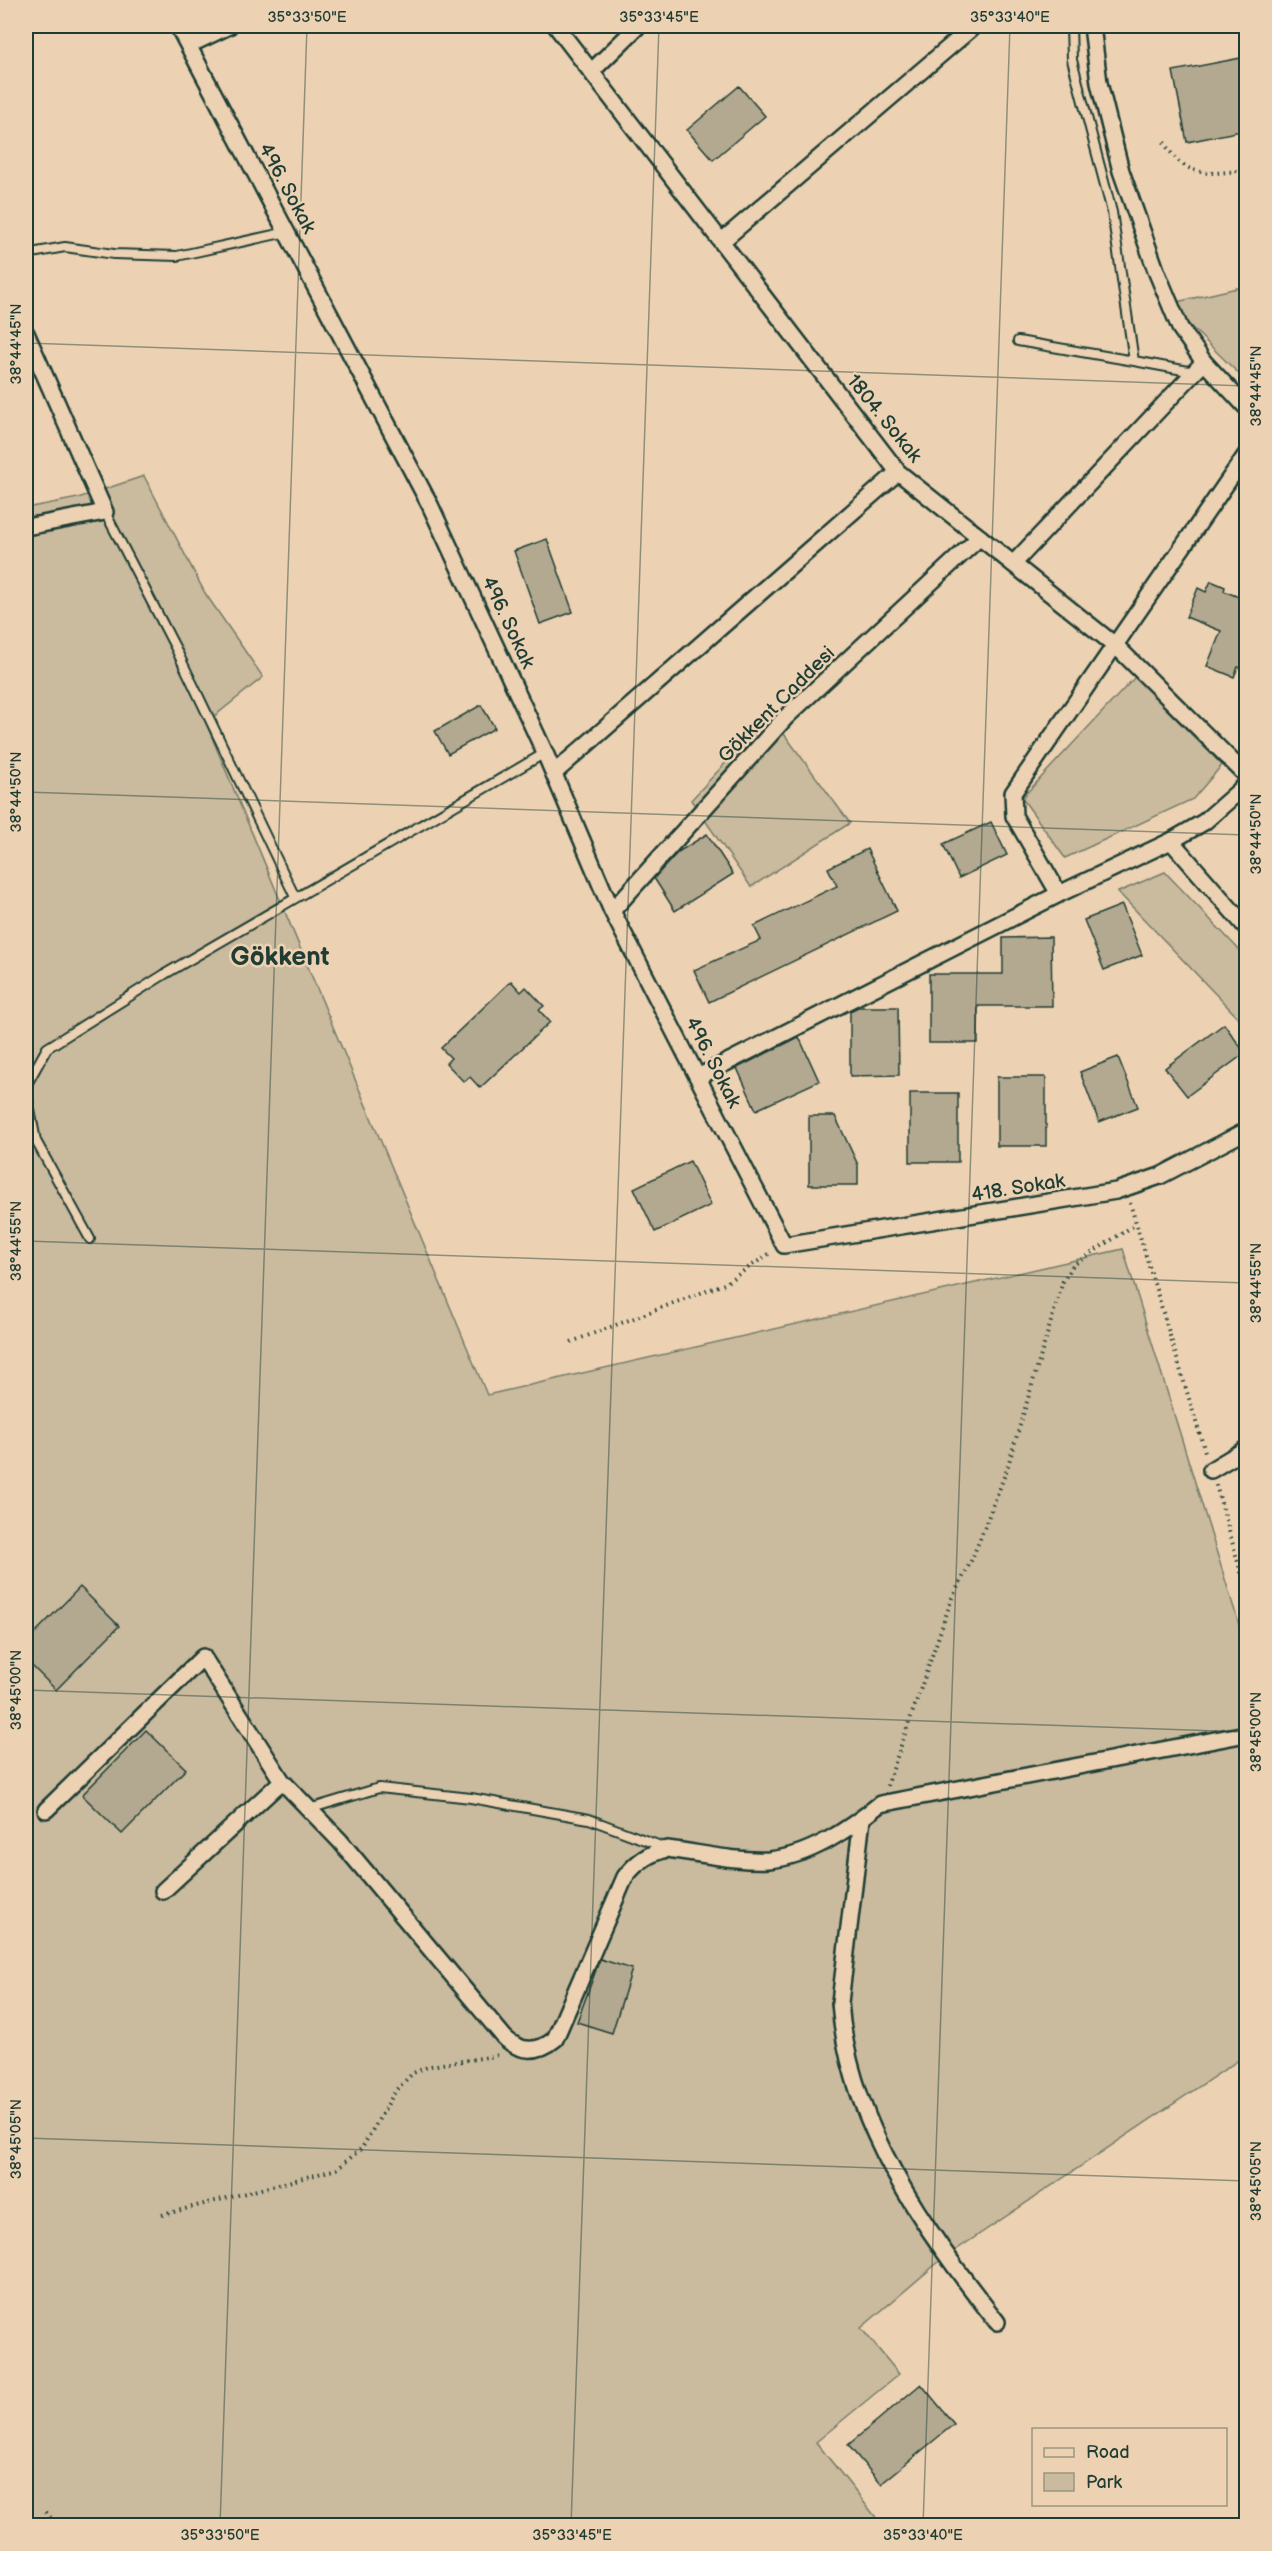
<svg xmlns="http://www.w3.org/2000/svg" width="1272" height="2551" font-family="'Balsamiq Sans',sans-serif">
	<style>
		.green { fill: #caba9e; stroke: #747c69; stroke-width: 1.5 }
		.building { fill: #b3a890; stroke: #1f3d34; stroke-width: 1.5 }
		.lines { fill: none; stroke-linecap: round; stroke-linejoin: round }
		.service-casing { stroke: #1f3d34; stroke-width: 12 }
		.minor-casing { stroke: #1f3d34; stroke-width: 20 }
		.path { stroke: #1f3d34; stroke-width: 4; stroke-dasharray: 1.5 4.5; stroke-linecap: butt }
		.service { stroke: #ecd2b3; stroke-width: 8 }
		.minor { stroke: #ecd2b3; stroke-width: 15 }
		.ticks { fill: none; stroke: #1f3d34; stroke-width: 1.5; stroke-opacity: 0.45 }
		.labels { text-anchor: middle; stroke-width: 5; stroke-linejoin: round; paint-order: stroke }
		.street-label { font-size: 20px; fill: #1f3d34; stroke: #ecd2b3 }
		.district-label { font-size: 26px; font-weight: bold; fill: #1f3d34; stroke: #ecd2b3 }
		.neatline { fill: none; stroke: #1f3d34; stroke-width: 2 }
		.ticks-label { font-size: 15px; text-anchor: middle; fill: #1f3d34 }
	</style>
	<rect width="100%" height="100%" fill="#ecd2b3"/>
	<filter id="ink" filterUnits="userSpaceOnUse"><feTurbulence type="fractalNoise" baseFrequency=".0167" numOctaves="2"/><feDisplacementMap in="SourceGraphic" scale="12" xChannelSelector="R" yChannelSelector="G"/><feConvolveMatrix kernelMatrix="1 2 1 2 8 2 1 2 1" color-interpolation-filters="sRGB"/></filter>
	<g filter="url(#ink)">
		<path class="green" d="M1246,286v86l-4,5 -74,-73z
			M144,476l61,117 58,84 -57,46 281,672 636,-146 123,398v408l-305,205 -80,68 38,46 -83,68 66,83 -856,1v-2018l52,-10z
			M1135,677l87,88 -29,34 -128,59 -43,-60z
			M770,715l80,108 -99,64 -60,-87z
			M1165,872l81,85v69l-128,-134z"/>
		<path class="building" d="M1246,57v73l-59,12 -14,-71z
			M739,86l26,30 -52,44 -26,-30z
			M547,539l26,73 -33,12 -26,-73z
			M1211,581l14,6 -1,4 22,9v70l-8,-3 -4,10 -27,-11 14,-35 -35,-14 12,-29 8,4z
			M481,705l14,23 -47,26 -13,-23z
			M991,822l16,33 -48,23 -16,-34z
			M707,834l26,40 -58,37 -21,-33 24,-26z
			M867,849l30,62 -188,91 -15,-32 67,-30 -7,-14 83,-40 -9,-18z
			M1122,905l20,50 -38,15 -20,-50z
			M1051,937l1,69h-74v37h-49v-69h74v-36z
			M511,981l10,11 5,-5 18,19 -5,4 11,12 -70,66 -10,-11 -6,5 -18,-19 5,-5 -10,-10z
			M858,1007h40l1,68 -49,1v-65z
			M1224,1024l21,29 -58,43 -22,-28z
			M799,1037l20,44 -63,29 -19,-42z
			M1118,1057l20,50 -39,15 -19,-50z
			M997,1077h49v69h-49z
			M910,1093h48v69h-48z
			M809,1116h26l23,49v20h-49z
			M690,1161l21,44 -56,27 -21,-44z
			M80,1587l39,39 -63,64 -30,-30v-18z
			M146,1730l40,39 -64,65 -40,-39z
			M600,1959l32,10 -20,64 -35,-11z
			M921,2384l33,40 -73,60 -33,-39z"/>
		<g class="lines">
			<g class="service-casing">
				<path id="service" d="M1071,26l1,34 40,152 22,149 60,11
					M26,254l39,-7 49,7 63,2 110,-24
					M1018,341l116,20
					M105,512l70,135 120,250
					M26,1086l21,-38 118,-74 380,-221
					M26,1089l10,52 54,98
					M309,1809l70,-21 92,10 118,21 77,29"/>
			</g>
			<g class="minor-casing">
				<path id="minor" d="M178,26l252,479 115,248 67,158 172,334 332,-54 44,-15 86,-45
					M556,26l342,446 218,174 130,129
					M1092,26l7,57 22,88 36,102 23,55 24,34
					M189,45l40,-19
					M592,71l46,-45
					M722,241l252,-215
					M26,333l79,179 -79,15
					M1013,564l191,-202 42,45
					M554,773l344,-301
					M1171,841l75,86
					M1059,894l-45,-78 -1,-23 233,-338
					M612,911l174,-194 194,-180
					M698,1077l361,-183 112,-53 33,-19 42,-37
					M1211,1470l35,-21
					M46,1810l157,-153 79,124 58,60 164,196c16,16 34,16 51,2l70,-162c11,-15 24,-24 42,-28 33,4 69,13 102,11 41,-4 80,-31 111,-56l366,-70
					M862,1819l-22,183c8,121 85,228 157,320
					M163,1891l119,-110"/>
			</g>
			<path class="path" d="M1164,142c22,38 46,32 82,28
				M1130,1203l76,252
				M571,1342l153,-58 48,-32
				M1216,1485l30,105
				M887,1786l65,-188 20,-39 34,-87 57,-191 10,-16 63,-41
				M162,2215l175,-46 25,-21 34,-58 17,-17 17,-7 71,-11
				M46,2512l11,14"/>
			<use href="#service" class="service"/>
			<use href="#minor" class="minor"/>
		</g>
	</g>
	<path class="ticks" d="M26,343l1220,43M26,792l1220,43M26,1241l1220,42M26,1690l1220,42M26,2138l1220,43M220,2526l87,-2500M571,2526l88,-2500M923,2526l87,-2500"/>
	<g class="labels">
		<g class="street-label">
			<text transform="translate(288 188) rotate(62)" y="7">496. Sokak</text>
			<text transform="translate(885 418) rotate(51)" y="7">1804. Sokak</text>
			<text transform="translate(509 622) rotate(65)" y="7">496. Sokak</text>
			<text transform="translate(776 704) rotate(-45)" y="7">Gökkent Caddesi</text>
			<text transform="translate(714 1062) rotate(63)" y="7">496. Sokak</text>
			<text transform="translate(1018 1187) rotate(-9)" y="7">418. Sokak</text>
		</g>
		<g class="district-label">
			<text x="280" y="965">Gökkent</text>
		</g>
	</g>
	<rect width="1272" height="2551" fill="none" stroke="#ecd2b3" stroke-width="66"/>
	<rect x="1032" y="2428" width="195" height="78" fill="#ecd2b3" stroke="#9a9680" stroke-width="1.5"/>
	<rect x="1044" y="2448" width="30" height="9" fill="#ecd2b3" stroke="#9a9680" stroke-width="1.5"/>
	<text x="1086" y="2458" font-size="18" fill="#1f3d34">Road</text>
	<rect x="1044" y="2473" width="30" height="18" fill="#caba9e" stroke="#9a9680" stroke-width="1.5"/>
	<text x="1086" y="2488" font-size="18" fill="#1f3d34">Park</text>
	<rect x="33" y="33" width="1206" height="2485" class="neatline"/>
	<g class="ticks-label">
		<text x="307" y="22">35°33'50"E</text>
		<text x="659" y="22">35°33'45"E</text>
		<text x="1010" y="22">35°33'40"E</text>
		<text transform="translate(16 344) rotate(-90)" y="5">38°44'45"N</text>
		<text transform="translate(1256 386) rotate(-90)" y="5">38°44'45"N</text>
		<text transform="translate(16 792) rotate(-90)" y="5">38°44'50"N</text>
		<text transform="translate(1256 834) rotate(-90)" y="5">38°44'50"N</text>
		<text transform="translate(16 1241) rotate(-90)" y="5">38°44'55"N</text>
		<text transform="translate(1256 1283) rotate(-90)" y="5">38°44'55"N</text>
		<text transform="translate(16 1690) rotate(-90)" y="5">38°45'00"N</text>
		<text transform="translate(1256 1732) rotate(-90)" y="5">38°45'00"N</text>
		<text transform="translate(16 2139) rotate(-90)" y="5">38°45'05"N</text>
		<text transform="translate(1256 2181) rotate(-90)" y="5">38°45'05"N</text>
		<text x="220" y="2540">35°33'50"E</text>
		<text x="572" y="2540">35°33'45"E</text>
		<text x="923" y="2540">35°33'40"E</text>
	</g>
</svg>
